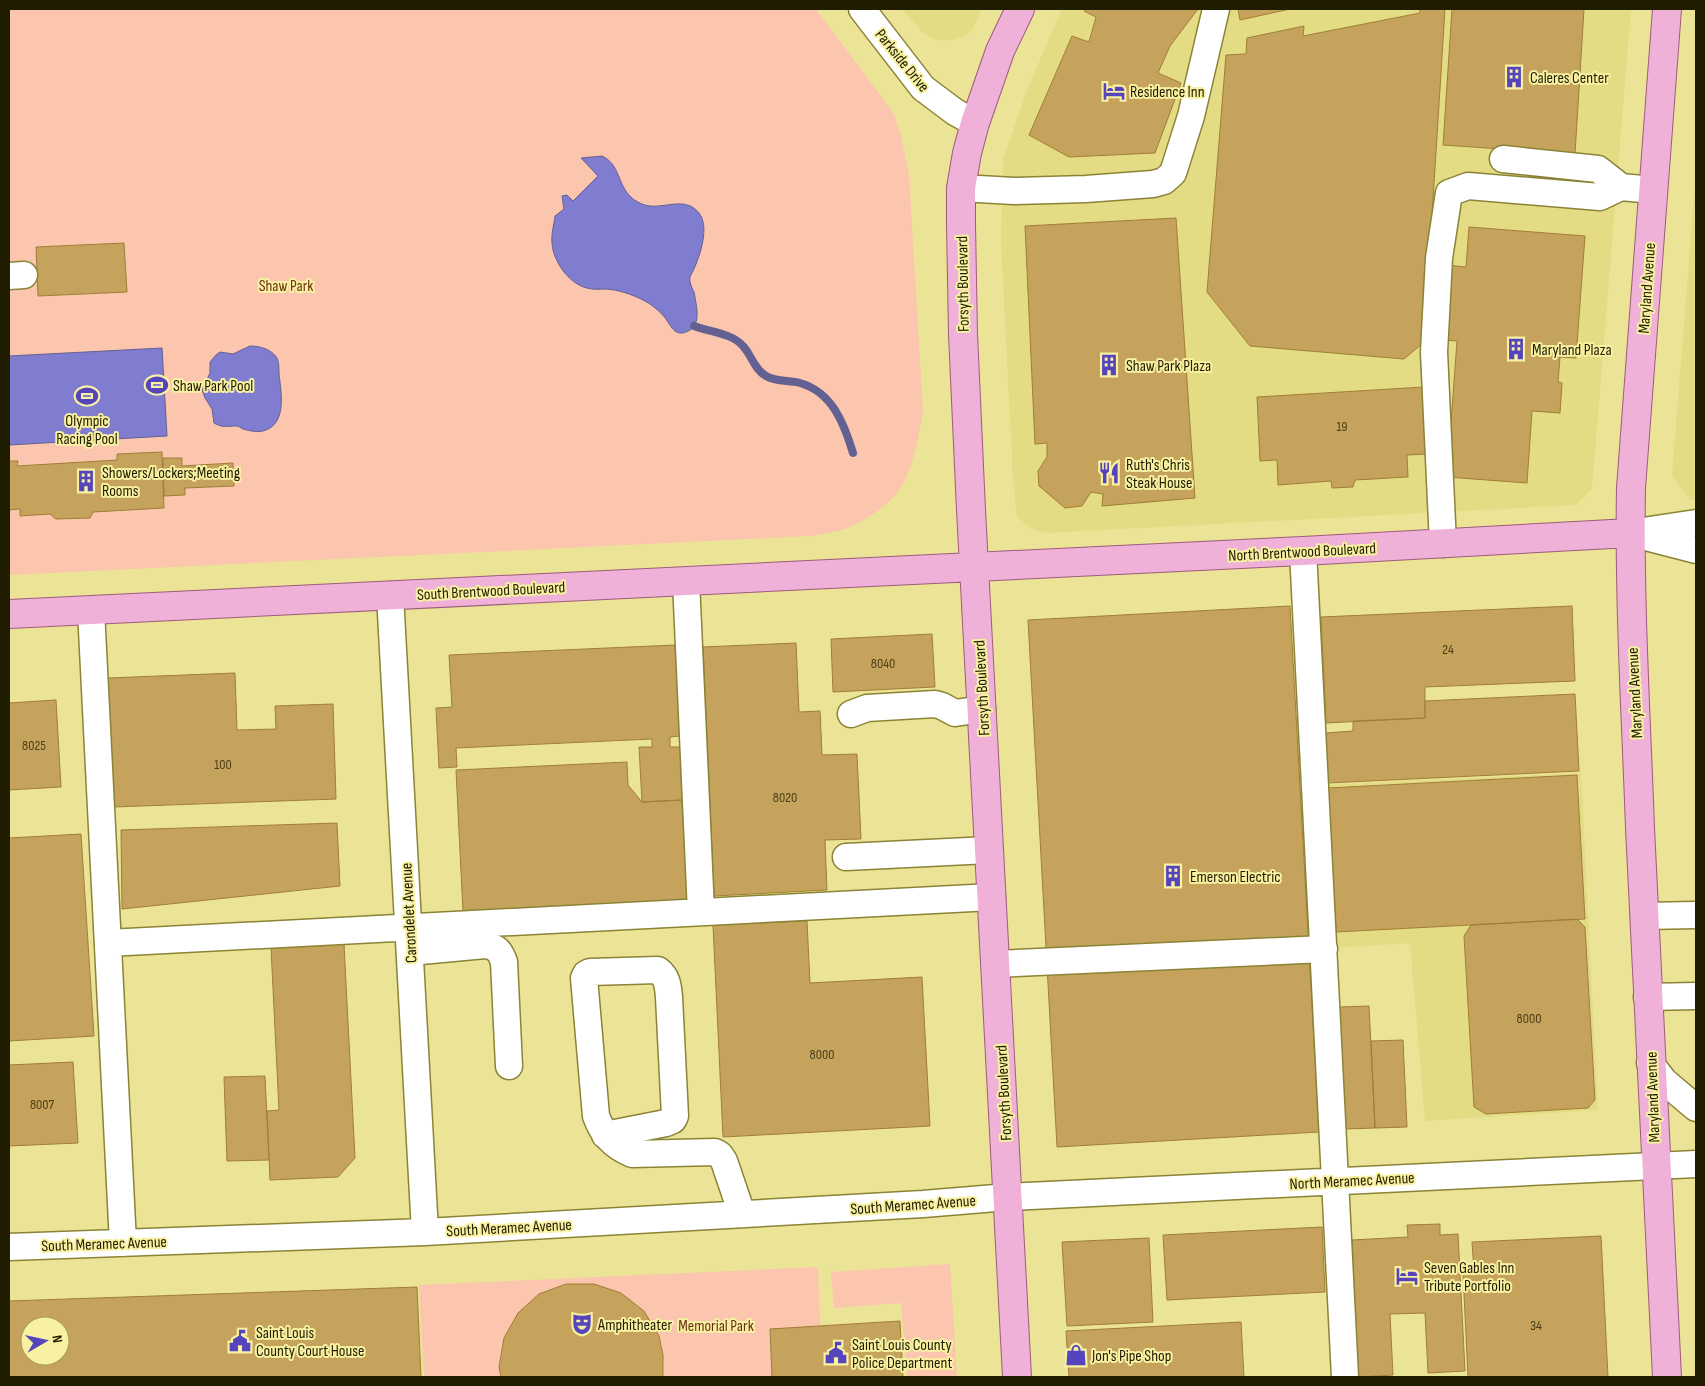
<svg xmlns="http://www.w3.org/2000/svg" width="1705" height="1386" font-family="'Sofia Sans Condensed',sans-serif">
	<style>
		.built { fill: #e4db85 }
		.green { fill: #fbc5ae }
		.water { fill: #807dd1; stroke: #636092 }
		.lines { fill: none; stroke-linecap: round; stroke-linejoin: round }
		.stream { stroke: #636092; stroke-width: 8 }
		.building { fill: #c6a35c; stroke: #a07e36; fill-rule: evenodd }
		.minor-casing { stroke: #8b8336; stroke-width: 29 }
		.major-casing { stroke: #9f5b7b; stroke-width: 30 }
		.minor { stroke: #fff; stroke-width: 26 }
		.major { stroke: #efb1d7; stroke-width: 28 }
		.labels { text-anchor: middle; stroke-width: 4; stroke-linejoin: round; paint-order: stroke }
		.number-label { font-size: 14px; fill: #4a3e17 }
		.street-label { font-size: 16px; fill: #201c00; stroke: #f8f1a2 }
		.poi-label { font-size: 16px; fill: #201c00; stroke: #f8f1a2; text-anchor: start }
		.park-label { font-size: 16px; fill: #6b3014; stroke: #f8f1a2 }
	</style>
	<rect width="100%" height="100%" fill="#ebe496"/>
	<path class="built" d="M902,9h79l-8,20 -8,7 -12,4 -11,1 -11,-3 -9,-6z
		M1062,9h569l-39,480 -16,16 -531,28 -14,-5 -14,-11 -4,-38 -12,-237 2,-82 24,-70z
		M1696,170v330h-6l-18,-24z
		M1581,773l17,337 -173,11 -15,-178 -75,5 -10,-163z"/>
	<path class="green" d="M9,9h807l78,105 8,26 7,35 14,237c-4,24 -11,62 -26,81 -9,12 -33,28 -47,34 -11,5 -25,6 -38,9l-803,39z
		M950,1264l7,113h-50l-6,-74 -67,5 -3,-36z
		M818,1267l2,60 -50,2 2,48h-348l-5,-92z"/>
	<path class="water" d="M602,156c22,10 13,37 40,48 18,8 42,-10 57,9 11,14 1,43 -6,58 -1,2 -3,5 -3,6 -1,5 2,11 4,15 2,13 9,34 -8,40 -4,2 -8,1 -11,-1 -4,-3 -6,-8 -9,-12 -6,-8 -15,-15 -23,-19 -12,-6 -24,-10 -37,-11 -6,0 -12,1 -19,-1 -18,-4 -34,-27 -35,-45 -1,-9 2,-18 3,-27l9,-7 -2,-13 5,-1 6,6 25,-25 -17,-18z
		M250,346c10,0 21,3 27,12 2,4 2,11 2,16 2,17 8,48 -13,56 -7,3 -16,1 -23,-1 -3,-1 -3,-3 -7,-3 -9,0 -14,2 -22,-3l-2,-14 -7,-11 -3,-8 8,-17v-11l6,-7 4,-3 13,2z
		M162,348l5,88 -158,9v-89z"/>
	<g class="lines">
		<path class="stream" d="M694,326c16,6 38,7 49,20 9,10 11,23 23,30 10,6 23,4 34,7 32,9 44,40 53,70"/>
	</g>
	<path class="building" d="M1085,9h113l-28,37 -12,27 23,10 -26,70 -86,4 -40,-22 43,-99 17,6 7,-25 -12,-6z
		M1238,9h52l-50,11z
		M1420,9h25l-21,333 -20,17 -154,-13 -43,-54 19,-237 20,-1 1,-16 57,-12 -1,10 117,-23z
		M1452,9h132l-9,145 -132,-9z
		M1176,218l19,280 -93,8 1,-12 -12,-2 -9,14 -17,2 -26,-22 -1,-15 9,-14v-14l-12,1 -10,-218z
		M1469,227l116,9 -9,122 -16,-1 -2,25 4,1 -2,30 -28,-2 -5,72 -80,-6 10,-136 -15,-1 6,-75 18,2z
		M124,243l3,49 -89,4 -2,-49z
		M1424,387l3,67 -20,1 1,22 -53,3 -2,7 -21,1 -1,-7 -53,4 -1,-25 -17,1 -3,-64z
		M162,452l2,56 -71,4 -3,6 -34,1 -6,-5 -30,2v-7l-11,1v-49h9l-1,5 100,-6v-6z
		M163,458h19v8l51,-3 1,23 -49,2v7l-21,1z
		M1290,606l29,526 -262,15 -29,-527z
		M1572,606l3,75 -150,6v31l-99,5 -5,-106z
		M932,634l3,53 -102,5 -2,-53z
		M796,643l3,69 21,-1 2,44 35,-1 4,85 -36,1 2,50 -113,6 -11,-249z
		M675,645l5,91 -10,1v10h10l2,53 -40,2 -3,-55h13v-8l-196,9 1,19 -18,1 -3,-60 16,-1 -3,-52z
		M235,673l2,57 39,-1 -1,-23 58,-2 3,95 -223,8 -5,-129z
		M1575,694l4,77 -251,12 -3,-50 28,-2v-10l72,-3v-17z
		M56,700l5,87 -52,3v-87z
		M627,762l1,23 14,17 40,-2 5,101 -224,11 -7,-142z
		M1577,775l8,144 -249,13 -8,-144z
		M337,823l3,63 -218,23 -1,-79z
		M81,834l13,202 -85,5v-203z
		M1577,919l8,8 10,173 -7,8 -102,6 -12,-7 -10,-171 7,-11z
		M807,921l3,62 112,-6 8,149 -207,11 -10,-212z
		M344,944l11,214 -17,19 -68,3 -3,-69 12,-1 -8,-162z
		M1369,1006l6,122 -30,1 -6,-122z
		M1403,1040l4,87 -32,1 -4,-87z
		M73,1062l5,81 -69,3v-81z
		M265,1076l4,84 -42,1 -3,-84z
		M1440,1224v11l18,-1 7,137 -37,2 -3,-60 -35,1 3,61 -35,2 -6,-137 56,-3 -1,-12z
		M1322,1227l3,65 -158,8 -4,-65z
		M1601,1236l7,141h-140l-5,-104h11l-2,-31z
		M1149,1238l4,84 -86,4 -5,-84z
		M566,1284h28l27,9 23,18 15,25 4,19v22h-162l-2,-10 5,-29 14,-25 21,-19z
		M417,1287l4,90h-412v-76zM30,1326h30v30h-30z
		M900,1321l3,56h-131l-2,-48z
		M1241,1322l3,55h-175l-3,-46z"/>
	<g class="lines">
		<g class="minor-casing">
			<path id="minor" d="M862,9l61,79 32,24 20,11
				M1503,159l95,10 23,18
				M961,188l53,3 72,-2 67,-5 11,-3 9,-8 18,-57 25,-107
				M9,276l15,-1
				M1643,531l53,-8
				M1630,533l66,17
				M1443,544l-9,-192 5,-94 10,-65 19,-7 132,11 21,-10 32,3
				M1303,551l42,826
				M686,581l15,331
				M390,595l35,637
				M91,610l32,633
				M851,714l16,-6 68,-4 7,2 13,7 27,-4
				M846,857l143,-7
				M1644,916l52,-1
				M108,943l884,-46
				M410,952l75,-7c12,2 15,6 19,17l5,104
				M996,964l328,-15
				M1647,997l49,-1
				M1650,1063l14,18 32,27
				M605,1135l61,-12 7,-3 2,-4 -6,-119c-1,-12 -2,-20 -11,-27l-68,2 -4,2 -2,4 12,138c7,19 17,30 36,38l83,-2 5,3 4,6 18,53
				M9,1247l416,-15 498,-28 85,-7 688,-33"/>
		</g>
		<g class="major-casing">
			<path id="major" d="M1667,9l-36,479c-2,114 5,227 9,340 8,183 17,366 27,549
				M9,614l1294,-63 327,-18
				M1017,1377l-46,-867 -8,-176 -2,-109v-37l6,-35 8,-30 25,-72 20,-42"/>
		</g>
		<use href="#minor" class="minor"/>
		<use href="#major" class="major"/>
	</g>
	<defs>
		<g id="building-bare" transform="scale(1.725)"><path d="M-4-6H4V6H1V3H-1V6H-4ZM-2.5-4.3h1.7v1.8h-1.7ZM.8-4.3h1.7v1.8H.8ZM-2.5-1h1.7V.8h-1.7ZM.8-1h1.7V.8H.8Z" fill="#54b" stroke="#f8f1a2" stroke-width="2.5" paint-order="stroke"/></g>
		<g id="hotel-bare" transform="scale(1.725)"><path d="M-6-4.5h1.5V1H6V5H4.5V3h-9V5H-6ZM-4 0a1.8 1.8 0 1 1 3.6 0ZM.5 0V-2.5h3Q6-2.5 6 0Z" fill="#54b" stroke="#f8f1a2" stroke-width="2.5" paint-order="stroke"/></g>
		<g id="stadium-bare" transform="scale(1.725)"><path d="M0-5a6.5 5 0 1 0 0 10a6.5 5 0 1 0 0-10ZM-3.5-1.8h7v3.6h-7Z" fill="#54b" stroke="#f8f1a2" stroke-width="2.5" paint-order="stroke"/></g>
		<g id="restaurant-bare" transform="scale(1.725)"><path d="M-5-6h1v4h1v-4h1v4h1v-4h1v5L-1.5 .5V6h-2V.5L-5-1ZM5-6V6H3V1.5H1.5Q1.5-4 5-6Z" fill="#54b" stroke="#f8f1a2" stroke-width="2.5" paint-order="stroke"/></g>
		<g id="theatre-bare" transform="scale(1.725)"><path d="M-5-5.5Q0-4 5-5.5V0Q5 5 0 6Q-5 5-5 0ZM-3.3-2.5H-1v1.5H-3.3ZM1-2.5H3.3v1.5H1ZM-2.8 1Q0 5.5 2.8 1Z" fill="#54b" stroke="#f8f1a2" stroke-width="2.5" paint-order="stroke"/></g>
		<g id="civic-bare" transform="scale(1.725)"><path d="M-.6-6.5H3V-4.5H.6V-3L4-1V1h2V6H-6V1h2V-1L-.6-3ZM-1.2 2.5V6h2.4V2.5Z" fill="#54b" stroke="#f8f1a2" stroke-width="2.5" paint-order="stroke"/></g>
		<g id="shop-bare" transform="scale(1.725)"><path d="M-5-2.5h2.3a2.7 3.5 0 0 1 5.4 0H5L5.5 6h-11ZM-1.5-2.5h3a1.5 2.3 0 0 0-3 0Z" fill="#54b" stroke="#f8f1a2" stroke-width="2.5" paint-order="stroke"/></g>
	</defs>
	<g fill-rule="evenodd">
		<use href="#building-bare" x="1514" y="77"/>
		<use href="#hotel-bare" x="1114" y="91"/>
		<use href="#building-bare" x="1516" y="349"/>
		<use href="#building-bare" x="1109" y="365"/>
		<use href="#stadium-bare" x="157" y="385"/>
		<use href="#stadium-bare" x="87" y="396"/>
		<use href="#restaurant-bare" x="1109" y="473"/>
		<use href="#building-bare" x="86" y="481"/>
		<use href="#building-bare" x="1173" y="876"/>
		<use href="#hotel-bare" x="1407" y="1276"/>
		<use href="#theatre-bare" x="582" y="1324"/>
		<use href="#civic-bare" x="240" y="1341"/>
		<use href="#civic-bare" x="836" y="1353"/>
		<use href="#shop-bare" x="1076" y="1355"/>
	</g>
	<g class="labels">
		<g class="number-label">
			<text x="1342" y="431">19</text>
			<text x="1448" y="654">24</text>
			<text x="883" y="668">8040</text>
			<text x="34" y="750">8025</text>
			<text x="223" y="769">100</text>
			<text x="785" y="802">8020</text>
			<text x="1529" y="1023">8000</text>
			<text x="822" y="1059">8000</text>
			<text x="42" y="1109">8007</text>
			<text x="1536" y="1330">34</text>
		</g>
		<g class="street-label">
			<text transform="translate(903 60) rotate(51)" y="6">Parkside Drive</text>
			<text transform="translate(962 284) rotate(-91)" y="6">Forsyth Boulevard</text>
			<text transform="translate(1646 288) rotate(-86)" y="6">Maryland Avenue</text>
			<text transform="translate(1302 551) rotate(-3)" y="6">North Brentwood Boulevard</text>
			<text transform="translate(491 590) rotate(-3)" y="6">South Brentwood Boulevard</text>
			<text transform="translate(981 688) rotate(-93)" y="6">Forsyth Boulevard</text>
			<text transform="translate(1634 693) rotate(-93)" y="6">Maryland Avenue</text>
			<text transform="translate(408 913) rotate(-93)" y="6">Carondelet Avenue</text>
			<text transform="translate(1003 1093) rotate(-93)" y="6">Forsyth Boulevard</text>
			<text transform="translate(1652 1097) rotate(-92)" y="6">Maryland Avenue</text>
			<text transform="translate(1352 1180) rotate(-3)" y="6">North Meramec Avenue</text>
			<text transform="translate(913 1204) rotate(-4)" y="6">South Meramec Avenue</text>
			<text transform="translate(509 1227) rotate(-3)" y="6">South Meramec Avenue</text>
			<text transform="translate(104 1243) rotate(-2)" y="6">South Meramec Avenue</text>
		</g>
		<g class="poi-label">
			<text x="1530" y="83">Caleres Center</text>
			<text x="1130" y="97">Residence Inn</text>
			<text x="1532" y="355">Maryland Plaza</text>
			<text x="1126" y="371">Shaw Park Plaza</text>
			<text x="173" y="391">Shaw Park Pool</text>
			<text x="87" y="426" text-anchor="middle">Olympic<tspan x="87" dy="18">Racing Pool</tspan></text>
			<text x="1126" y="470">Ruth's Chris<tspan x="1126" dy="18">Steak House</tspan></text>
			<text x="102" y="478">Showers/Lockers;Meeting<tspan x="102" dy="18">Rooms</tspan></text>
			<text x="1190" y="882">Emerson Electric</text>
			<text x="1424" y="1273">Seven Gables Inn<tspan x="1424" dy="18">Tribute Portfolio</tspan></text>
			<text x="598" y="1330">Amphitheater</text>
			<text x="256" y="1338">Saint Louis<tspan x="256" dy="18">County Court House</tspan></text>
			<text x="852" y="1350">Saint Louis County<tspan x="852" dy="18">Police Department</tspan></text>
			<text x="1092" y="1361">Jon's Pipe Shop</text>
		</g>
		<g class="park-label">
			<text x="286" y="291">Shaw Park</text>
			<text x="716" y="1331">Memorial Park</text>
		</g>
	</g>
	<rect width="1705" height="1386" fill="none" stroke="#201c00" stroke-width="20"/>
	<g transform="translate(45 1341) rotate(81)"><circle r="24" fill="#f8f1a2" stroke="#a29c61"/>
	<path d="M0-4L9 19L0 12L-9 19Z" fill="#5544bb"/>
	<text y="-8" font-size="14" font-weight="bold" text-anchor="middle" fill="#201c00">N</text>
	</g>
</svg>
